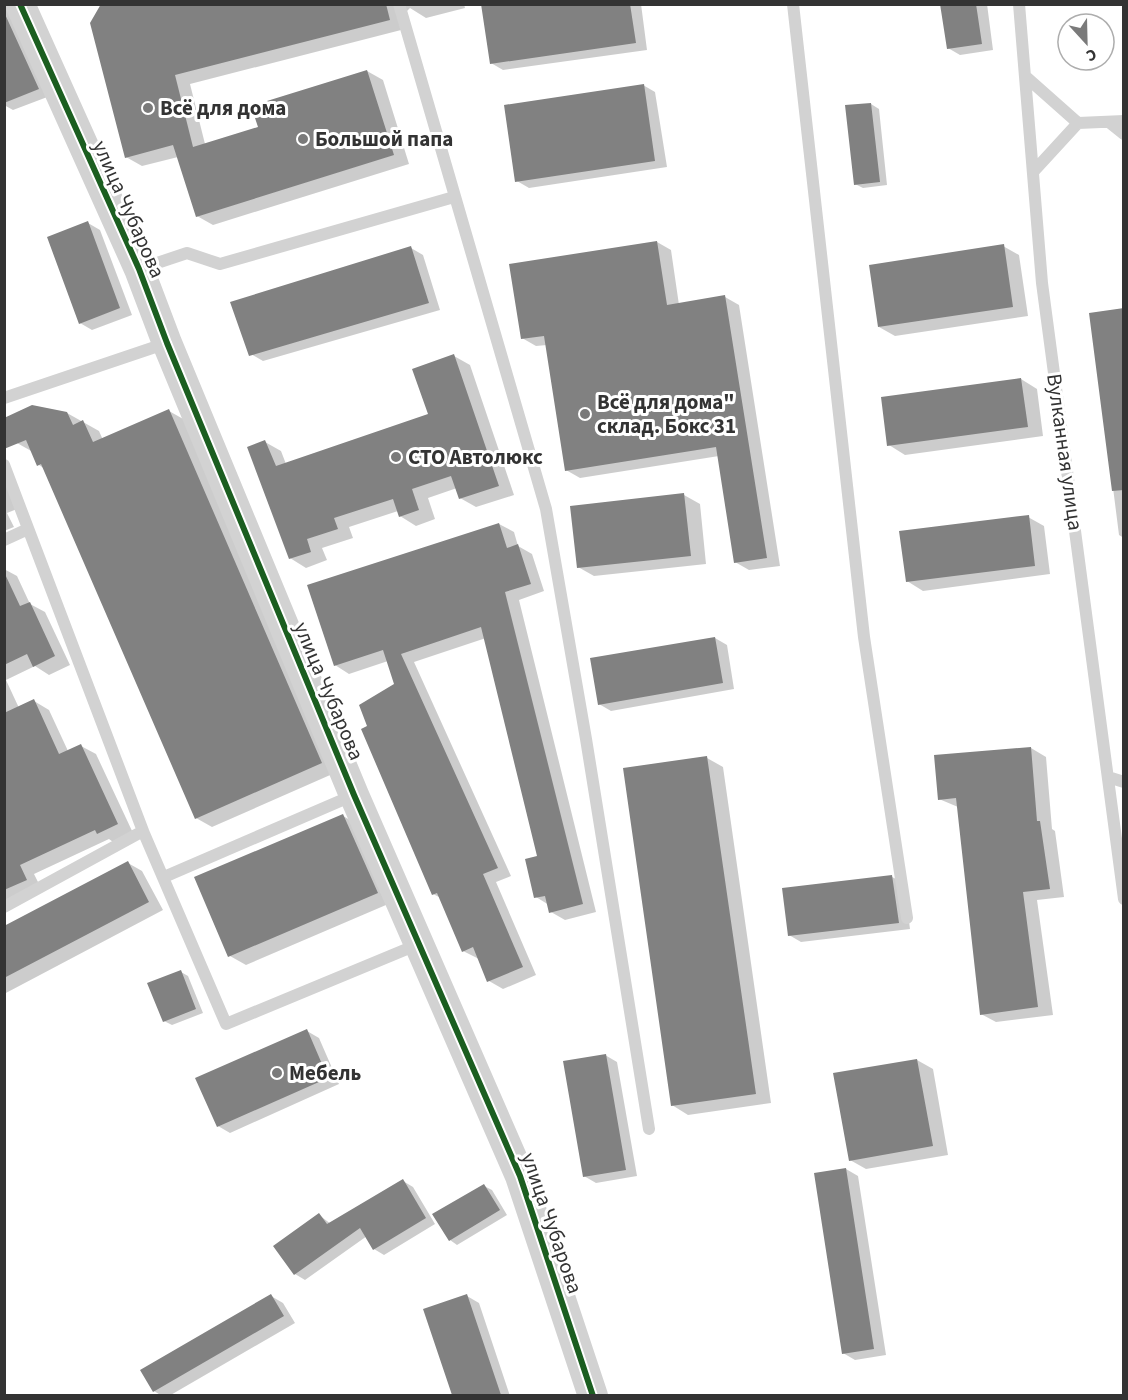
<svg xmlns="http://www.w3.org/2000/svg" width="1128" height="1400" font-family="'Source Sans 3',sans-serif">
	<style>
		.shadow { fill: #0003 }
		.building { fill: #818181 }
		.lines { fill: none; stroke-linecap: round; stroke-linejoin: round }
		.service { stroke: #d2d2d2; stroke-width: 12 }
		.tertiary { stroke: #d2d2d2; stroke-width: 30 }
		.cycleway-casing { stroke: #fff; stroke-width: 10 }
		.cycleway { stroke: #1b5e20; stroke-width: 6 }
		.poi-dot { fill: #7a7a7a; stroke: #fff; stroke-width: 2 }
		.labels { text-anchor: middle; stroke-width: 6; stroke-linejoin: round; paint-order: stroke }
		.poi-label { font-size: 21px; font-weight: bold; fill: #333; stroke: #fff; text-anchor: start }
		.street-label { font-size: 21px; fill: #333; stroke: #fff }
	</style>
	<rect width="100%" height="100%" fill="#fff"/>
	<path class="shadow" d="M4,4h9l37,92 -37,14 -9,-5z
		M103,4h361l1,4 -39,10 -16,-10 -4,4 -1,17 -215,55 15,60 55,-16 107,-57 16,9 26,84 -196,61 -16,-9 -19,-59 -36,9 -16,-9z
		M483,4h158l6,46 -144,20 -12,-7z
		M942,4h45l6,46 -33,5 -12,-7z
		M643,85l12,7 12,75 -138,21 -12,-7z
		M871,104l8,5 8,76 -24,3 -8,-4z
		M88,223l12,7 32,85 -40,15 -12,-7z
		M657,242l14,8 8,55 46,-8 14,8 41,261 -31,4 -14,-8 -16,-106 -139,22 -14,-8 -19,-125 -11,1 -14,-8z
		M1003,246l16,9 9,61 -133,20 -16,-9z
		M411,248l12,7 17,55 -177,51 -12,-7z
		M1124,309v229l-5,-3 -28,-221z
		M454,356l16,9 44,130 -38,12 -16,-9 -3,-10 -29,10 7,21 -19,7 -16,-10 -2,-5 -49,16 4,11 -31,10 5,12 -21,8 -16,-10 -25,-116 16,9 5,13 144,-49z
		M1021,379l16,10 6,47 -138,19 -16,-10z
		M169,411l16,9 152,352 -125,55 -16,-9 -151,-349 -6,-4 -6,-13 -16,-9 50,-30 32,18 4,9z
		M4,469l18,38 -15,6 7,14 -10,4z
		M684,495l16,9 6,60 -112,12 -16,-9z
		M1028,517l16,9 6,48 -127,17 -16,-10z
		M499,524l15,8 4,14 14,8 12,37 -25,9 77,312 -31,8 -14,-8 -2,-7 -13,-8 3,-40 -53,-219 -72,24 97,214 -15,6 40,93 -33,14 -14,-8 -10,-22 -16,-8 -22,-53 -8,-4 -64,-168 27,-42 -8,-23 -39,13 -14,-9z
		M4,569l13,7 13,28 15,8 25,53 -21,10 -14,-9 -29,14 13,28 15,-7 15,9 19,41 13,-5 15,8 37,79 -20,9 -4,-3 -75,35 7,14 -37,17z
		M715,638l12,7 7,44 -123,22 -12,-7z
		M1031,748l15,9 6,72 3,2 9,66 -27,3 16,115 -57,7 -15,-8 -23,-207 -19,-8z
		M707,758l16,9 48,336 -83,12 -16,-10z
		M343,816l16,9 34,77 -147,63 -16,-9z
		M128,863l14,8 21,39 -159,84v-66z
		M892,877l12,6 6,46 -109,13 -12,-7z
		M181,972l7,4 15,37 -31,12 -8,-4z
		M307,1031l12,7 20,46 -109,49 -12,-7z
		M605,1055l12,7 20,114 -41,7 -12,-7z
		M917,1060l16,9 15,86 -82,14 -16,-9z
		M846,1169l12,7 28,179 -31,5 -12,-7z
		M403,1181l10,6 22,37 -51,31 -10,-6 -7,-13 -62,44 -10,-6 24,-59 12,9z
		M484,1186l8,4 15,25 -50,30 -7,-5z
		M271,1296l12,7 12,20 -126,73h-7l-8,-5z
		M467,1296l12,7 31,93h-57l-28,-86z"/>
	<path class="building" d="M101,4h285l4,16 -215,55 18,72 65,-20 -7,-21 116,-36 27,85 -198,62 -23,-72 -48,13 -35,-135z
		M481,4h149l6,39 -146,21z
		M940,4h36l6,40 -35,5z
		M4,12l35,77 -35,14z
		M644,84l11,77 -140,21 -11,-77z
		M871,103l9,79 -26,3 -9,-80z
		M88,221l32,87 -41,16 -32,-87z
		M657,241l10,64 58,-10 42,263 -33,5 -18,-116 -151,24 -21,-135 -23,3 -12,-75z
		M1004,244l9,63 -135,20 -9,-62z
		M411,246l18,57 -180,53 -19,-54z
		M1124,308v182l-12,1 -23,-178z
		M454,354l45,132 -40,13 -8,-23 -39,13 7,21 -20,7 -6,-18 -59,19 4,11 -31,10 4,13 -22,7 -42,-112 18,-7 11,26 152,-52 -16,-45z
		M1021,378l7,49 -141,19 -6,-49z
		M32,405l35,7 6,13 10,-5 10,22 76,-33 153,354 -127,56 -154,-355 -4,2 -11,-26 -22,9v-31z
		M684,493l7,63 -114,12 -7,-62z
		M1029,515l6,51 -129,16 -7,-51z
		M499,523l8,25 11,-4 13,40 -26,8 78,312 -34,9 -4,-17 -11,2 -9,-39 12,-3 -56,-229 -80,27 97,214 -15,6 40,93 -36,15 -14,-35 -11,5 -25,-59 -5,2 -71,-166 6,-3 -8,-21 35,-21 -11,-34 -49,16 -27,-81z
		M4,572l16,34 10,-4 25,54 -22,11 -6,-13 -23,11z
		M715,637l8,46 -125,22 -8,-47z
		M34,699l25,55 22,-10 37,80 -21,10 -2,-4 -75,35 7,15 -23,10v-177z
		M1031,747l6,74h3l10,68 -27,3 15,115 -58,8 -24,-217 -18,2 -4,-45z
		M707,756l49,338 -85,12 -48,-338z
		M343,814l35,79 -150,64 -34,-80z
		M128,861l21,41 -145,76v-52z
		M892,875l7,48 -111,13 -6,-48z
		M181,970l15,39 -33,13 -16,-39z
		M307,1029l21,49 -111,49 -22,-49z
		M606,1054l20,116 -43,7 -20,-116z
		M917,1059l16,87 -84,15 -16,-88z
		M846,1168l28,181 -32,5 -28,-181z
		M403,1179l23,39 -53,32 -13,-22 -66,47 -21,-29 46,-33 8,11z
		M484,1184l16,26 -51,31 -17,-27z
		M271,1294l13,22 -131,76 -13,-22z
		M467,1294l34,101h-49l-29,-86z"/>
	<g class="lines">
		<path class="service" d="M399,4l147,505 40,230 63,390
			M793,4l71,633 43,281
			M1019,4l23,279 82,616
			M1025,76l53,47
			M1109,122l15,12
			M1033,172l45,-49 46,-2
			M139,269l48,-16 33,11 234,-67
			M4,398l163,-55
			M4,465l139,366 -139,76
			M4,540l24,-11
			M1108,777l16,5
			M143,831l83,193 193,-80
			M164,877l190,-82"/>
		<path class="tertiary" d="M20,4l119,265 28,74 187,452 166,381 73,220"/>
		<g class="cycleway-casing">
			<path id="cycleway" d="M20,4l119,265 28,74 187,452 166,381 73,220"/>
		</g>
		<use href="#cycleway" class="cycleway"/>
	</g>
	<g class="poi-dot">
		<circle cx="148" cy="108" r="6"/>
		<circle cx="303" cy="139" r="6"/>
		<circle cx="585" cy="414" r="6"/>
		<circle cx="396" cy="457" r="6"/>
		<circle cx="277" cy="1073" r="6"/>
	</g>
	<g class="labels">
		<g class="poi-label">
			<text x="160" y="115">Всё для дома</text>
			<text x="315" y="146">Большой папа</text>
			<text x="597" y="409">Всё для дома"<tspan x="597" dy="24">склад. Бокс 31</tspan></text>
			<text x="408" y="464">СТО Автолюкс</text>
			<text x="289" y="1080">Мебель</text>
		</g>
		<g class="street-label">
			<text transform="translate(129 209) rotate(66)" y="7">улица Чубарова</text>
			<text transform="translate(1065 452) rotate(82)" y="7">Вулканная улица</text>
			<text transform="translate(329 691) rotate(67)" y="7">улица Чубарова</text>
			<text transform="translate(552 1223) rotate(71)" y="7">улица Чубарова</text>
		</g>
	</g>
	<rect width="1128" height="1400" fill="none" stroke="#333333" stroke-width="12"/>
	<g transform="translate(1086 42) rotate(158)"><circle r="28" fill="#ffffff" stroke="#adadad" stroke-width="1.5"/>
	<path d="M0-4.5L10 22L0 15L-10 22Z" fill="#7a7a7a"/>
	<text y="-9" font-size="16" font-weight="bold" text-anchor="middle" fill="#333333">С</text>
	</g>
</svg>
